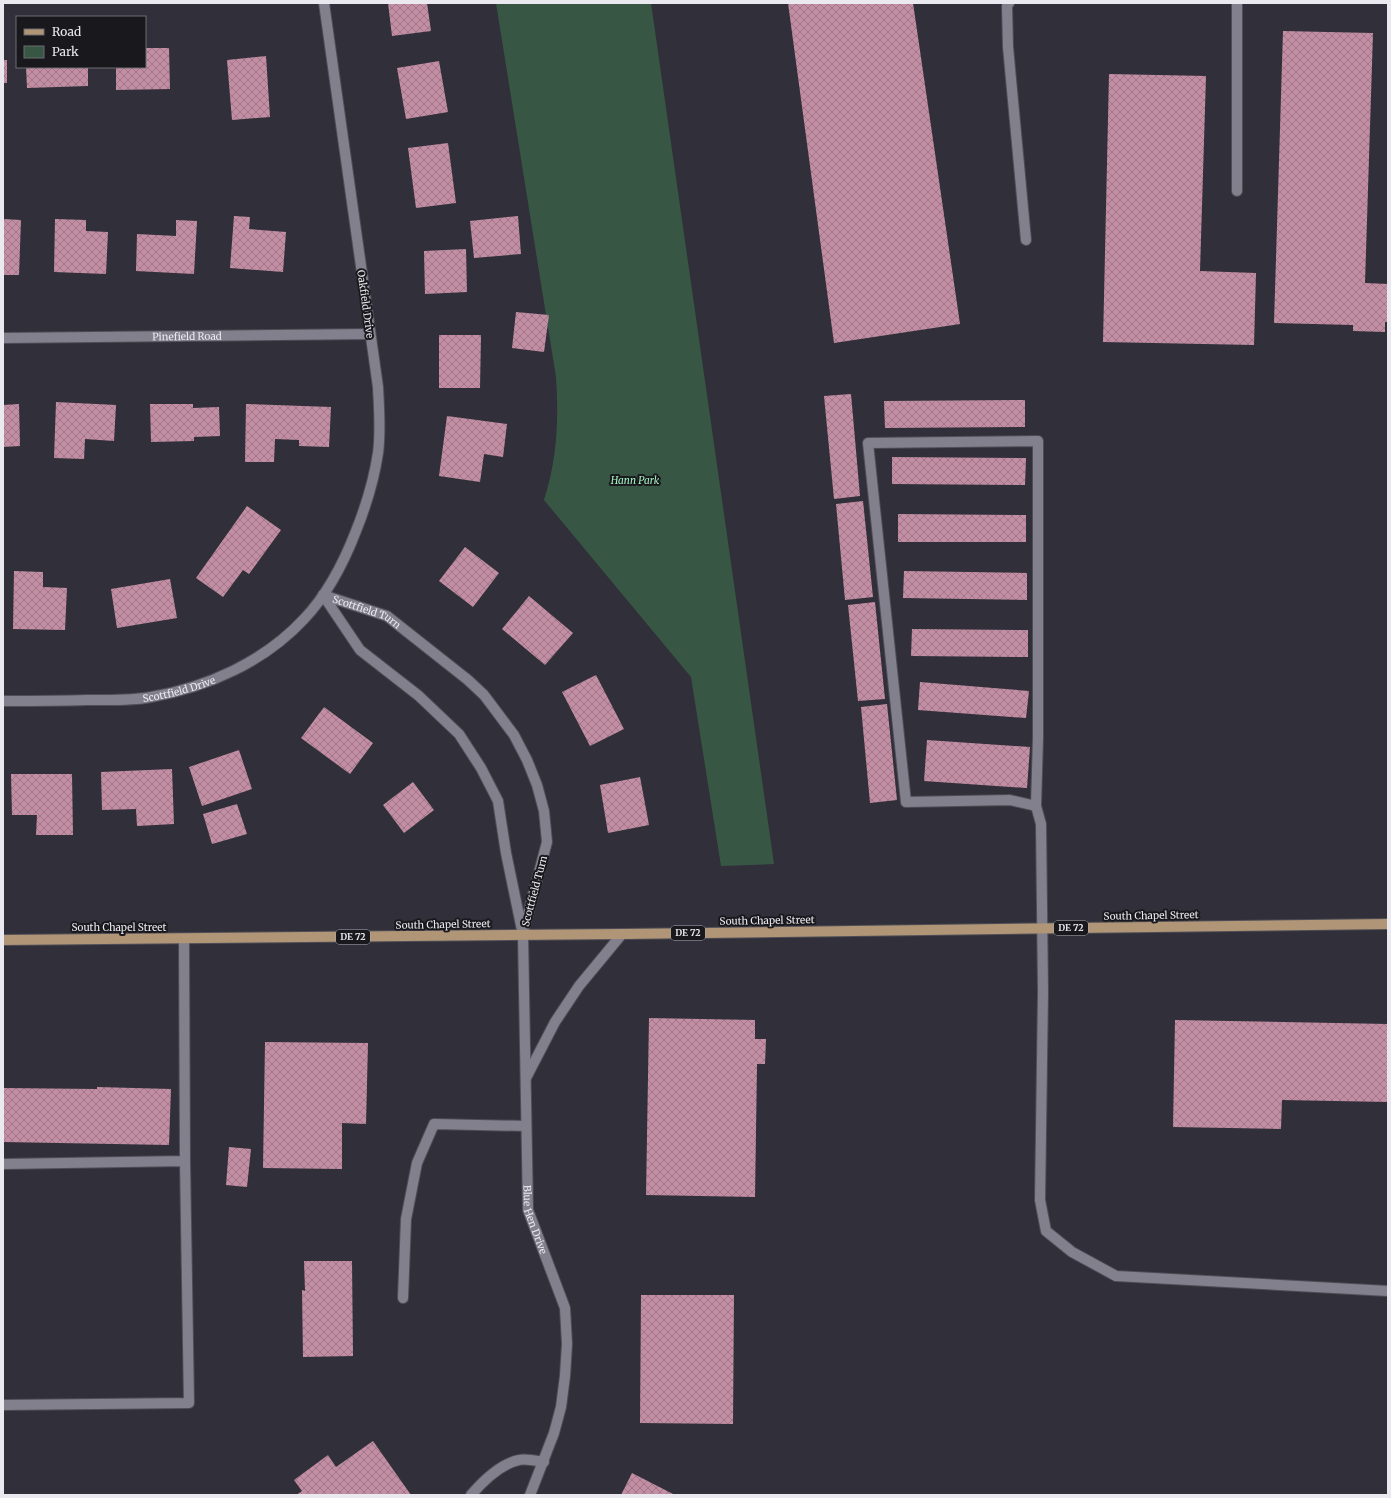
<svg xmlns="http://www.w3.org/2000/svg" width="1391" height="1498" font-family="Merriweather,serif">
	<style>
		.green { fill: #375744 }
		.building { fill: url(#building-cross-hatch) }
		.lines { fill: none; stroke-linecap: round; stroke-linejoin: round }
		.lane-casing { stroke: #4f4e57; stroke-width: 12 }
		.street-casing { stroke: #4f4e57; stroke-width: 12 }
		.primary-casing { stroke: #4f4e57; stroke-width: 12 }
		.lane { stroke: #82808d; stroke-width: 10 }
		.street { stroke: #82808d; stroke-width: 10 }
		.primary { stroke: #b09576; stroke-width: 10 }
		.labels { text-anchor: middle; stroke-width: 4; stroke-linejoin: round; paint-order: stroke }
		.shield { fill: #19191d; stroke: #ababb1; stroke-width: 1 }
		.shield-label { font-size: 9px; font-weight: bold; fill: #eae9f0 }
		.street-label { font-size: 10px; fill: #eae9f0; stroke: #19191d }
		.park-label { font-size: 10px; font-style: italic; fill: #a5f3c3; stroke: #19191d }
	</style>
	<defs>
		<pattern id="building-cross-hatch" width="8" height="8" patternUnits="userSpaceOnUse"><rect width="8" height="8" fill="#c38ea3"/><path d="M0 0l8 8M0 8l8-8" fill="none" stroke="#9e7888"/></pattern>
	</defs>
	<rect width="100%" height="100%" fill="#31303a"/>
	<path class="green" d="M496,3h155l123,861 -53,2 -30,-189 -147,-177c13,-40 15,-81 12,-123z"/>
	<path class="building" d="M388,3h39l4,28 -39,5z
		M788,3h125l47,321 -126,19z
		M1283,31l90,2 -8,250 23,1v38h-3v10l-32,-1v-6l-79,-2z
		M145,48h24l1,41 -54,1v-23h29z
		M266,56l4,61 -38,3 -5,-60z
		M3,60h4v23h-4z
		M439,61l9,51 -42,7 -9,-51z
		M26,67h62v19l-61,2z
		M1109,74l97,2 -6,195 56,2 -2,72 -151,-3z
		M448,143l8,60 -40,5 -8,-60z
		M234,216l16,1 -1,12 37,3 -3,40 -53,-4z
		M518,216l3,38 -47,4 -4,-37z
		M3,219l18,1 -2,55h-16z
		M55,219l31,1v11l22,1 -2,42 -52,-2z
		M176,220l21,1 -3,53 -58,-3 1,-37 39,2z
		M466,249l1,43 -42,2 -1,-43z
		M516,312l33,3 -5,37 -32,-4z
		M439,335h42l-1,53h-41z
		M851,394l9,102 -26,3 -10,-103z
		M1025,400v27l-140,1 -1,-27z
		M56,402l60,3 -2,36 -29,-2 -1,20 -30,-1z
		M19,404l1,42 -17,1v-42z
		M150,404h43v4l26,-1 1,29 -26,1v4l-43,1z
		M246,404l85,3 -2,40 -30,-1v-6l-24,-1 -1,23h-29z
		M447,416l60,8 -4,33 -19,-3 -4,28 -41,-6z
		M892,457l134,1 -1,27 -133,-1z
		M863,501l10,96 -28,3 -9,-96z
		M247,506l34,24 -32,44 -6,-4 -20,27 -27,-19z
		M898,514l128,1v27h-128z
		M465,547l34,26 -26,34 -34,-26z
		M14,571l29,1v15l24,1 -2,42 -52,-1z
		M904,571l123,2v27l-124,-2z
		M170,579l7,39 -60,10 -6,-39z
		M529,596l44,37 -28,32 -43,-36z
		M875,602l10,97 -27,2 -10,-96z
		M912,629l116,1v27l-117,-1z
		M596,675l28,54 -34,17 -28,-54z
		M920,682l109,9 -3,27 -108,-8z
		M887,704l10,96 -27,3 -9,-96z
		M324,707l49,36 -23,31 -49,-36z
		M927,740l103,7 -3,41 -103,-7z
		M239,750l13,39 -50,17 -13,-39z
		M172,769l2,55 -37,2 -1,-17 -34,1 -1,-38z
		M11,774h61l1,61h-37l1,-20h-25z
		M640,777l9,48 -41,8 -8,-48z
		M413,782l21,28 -30,23 -21,-28z
		M237,804l10,30 -35,10 -9,-30z
		M649,1018l106,2v19h11l-1,25h-8l-2,133 -109,-2z
		M1175,1020l213,4v78l-106,-2 -1,29 -108,-2z
		M265,1042l103,1 -2,81 -24,-1v46l-79,-1z
		M97,1087l74,2 -2,56 -166,-3v-54l94,1z
		M229,1147l22,2 -4,38 -21,-2z
		M304,1261h48l1,95 -50,1 -1,-67 3,1z
		M641,1295h93l-1,129 -93,-1z
		M373,1441l38,54h-115l6,-4 -8,-11 34,-25 8,12z
		M632,1473l43,22h-54z"/>
	<g class="lines">
		<g class="lane-casing">
			<path id="lane" d="M1009,3l-2,3 1,41 18,193
				M1237,3v188
				M1036,806l2,-68v-297l-170,2 38,359 104,-2 26,6 5,18 2,168 -3,208 6,31 26,21 44,24 272,15
				M3,1164l182,-3
				M403,1298l3,-79 11,-56 17,-39 92,2
				M3,1405l186,-2 -4,-242 -1,-222
				M471,1495c12,-14 29,-31 48,-35 7,-2 18,1 25,2"/>
		</g>
		<g class="street-casing">
			<g id="street">
				<path id="s1" d="M3,338l367,-4"/>
				<path id="s2" d="M323,595l37,55 59,46 40,38 22,34 17,33 8,52 17,82 5,275 37,98 2,36 -2,32 -4,31 -7,26 -24,62"/>
				<path id="s3" d="M323,595l64,21 81,64 16,15 30,40 13,25 10,25 7,26 3,31 -24,91"/>
				<path id="s4" d="M3,701c28,0 56,0 84,-1 21,0 43,1 64,-3 57,-10 113,-35 153,-78 23,-24 40,-57 52,-88 10,-25 18,-51 22,-78 3,-22 1,-44 0,-66l-54,-384"/>
				<path d="M526,1078l29,-56 24,-36 43,-52"/>
			</g>
		</g>
		<g class="primary-casing">
			<path id="primary" d="M3,940l619,-6 766,-10"/>
		</g>
		<use href="#lane" class="lane"/>
		<use href="#street" class="street"/>
		<use href="#primary" class="primary"/>
	</g>
	<g class="labels">
		<g class="shield">
			<rect x="1054" y="921" width="34" height="14" rx="3"/>
			<rect x="671" y="926" width="34" height="14" rx="3"/>
			<rect x="336" y="930" width="34" height="14" rx="3"/>
		</g>
		<g class="shield-label">
			<text x="1071" y="931">DE 72</text>
			<text x="688" y="936">DE 72</text>
			<text x="353" y="940">DE 72</text>
		</g>
		<g class="street-label">
			<text transform="translate(366 304) rotate(82)" y="4">Oakfield Drive</text>
			<text dy="4" stroke="none"><textPath href="#s1" startOffset="184">Pinefield Road</textPath></text>
			<text dy="4" stroke="none"><textPath href="#s3" startOffset="47">Scottfield Turn</textPath></text>
			<text dy="4" stroke="none"><textPath href="#s4" startOffset="177">Scottfield Drive</textPath></text>
			<text transform="translate(534 891) rotate(-75)" y="4">Scottfield Turn</text>
			<text transform="translate(1151 915) rotate(-1)" y="4">South Chapel Street</text>
			<text transform="translate(767 920) rotate(-1)" y="4">South Chapel Street</text>
			<text transform="translate(443 924) rotate(-1)" y="4">South Chapel Street</text>
			<text x="119" y="931">South Chapel Street</text>
			<text dy="4" stroke="none"><textPath href="#s2" startOffset="696">Blue Hen Drive</textPath></text>
		</g>
		<g class="park-label">
			<text x="635" y="484">Hann Park</text>
		</g>
	</g>
	<rect width="1391" height="1498" fill="none" stroke="#eae9f0" stroke-width="8"/>
	<rect x="16" y="16" width="130" height="52" fill="#19191d" stroke="#6d6c71"/>
	<rect x="24" y="29" width="20" height="6" fill="#b09576" stroke="#6d6c71"/>
	<text x="52" y="36" font-size="12" fill="#eae9f0">Road</text>
	<rect x="24" y="46" width="20" height="12" fill="#375744" stroke="#6d6c71"/>
	<text x="52" y="56" font-size="12" fill="#eae9f0">Park</text>
</svg>
